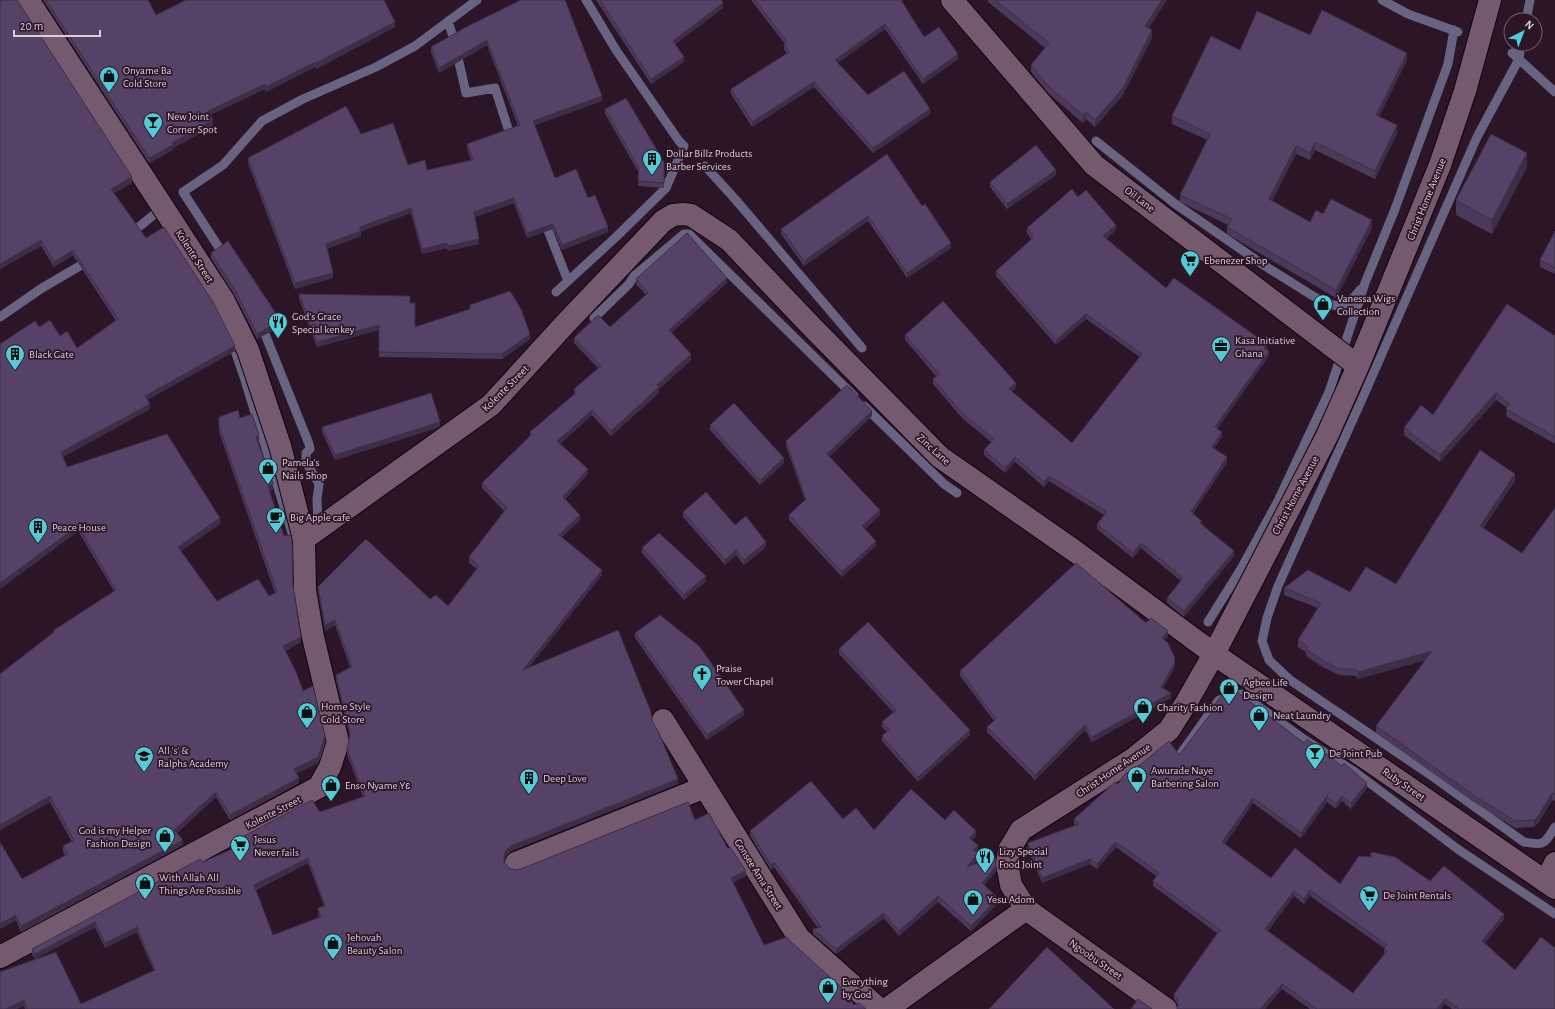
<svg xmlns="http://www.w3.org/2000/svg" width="1555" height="1009" font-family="'Alegreya Sans',sans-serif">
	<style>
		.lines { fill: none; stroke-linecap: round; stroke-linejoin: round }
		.stream { stroke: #686381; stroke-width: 9 }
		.minor-casing { stroke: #12020f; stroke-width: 24 }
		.minor { stroke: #755a6f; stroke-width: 22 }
		.wall { fill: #4b3959; fill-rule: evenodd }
		.shaded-wall { fill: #3d2e48 }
		.building { fill: #574267; stroke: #3d2e48; fill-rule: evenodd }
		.labels { text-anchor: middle; stroke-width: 3.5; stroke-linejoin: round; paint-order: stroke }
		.poi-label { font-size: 11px; fill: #deced9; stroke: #2b1526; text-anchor: start }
		.street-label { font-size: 11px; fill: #deced9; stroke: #2b1526 }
	</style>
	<rect width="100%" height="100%" fill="#2b1526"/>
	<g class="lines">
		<path class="stream" d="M1382,0l26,14 50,18
			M1526,20l4,-20
			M448,21l6,19 12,53 29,-5 17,53
			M1521,44l-2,15 -42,78 -114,260 -85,189 -11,32 -5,23 7,19 21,20 142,96 92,66c21,4 20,2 31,-15
			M1512,53l43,39
			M1096,141l78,62 91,63 48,30 15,8 11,2 10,-3 12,-14
			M705,166l30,33 127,149
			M544,220l24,61
			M129,235l27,-22
			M225,257l-42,-65 40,-27 39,-44 41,-22 73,-32 39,-21 62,-46
			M556,292l60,-55 50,-49 18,-42 -5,-5 -63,-91 -30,-50
			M0,317l42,-29 48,-28
			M594,318l35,-34 5,-8 50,-42h5l165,162
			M261,324l48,120 1,5 -4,4v9l13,22 -2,15 1,27
			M231,339l13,38 48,156
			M864,406l80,78 13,9
			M1208,622l33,-53 37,-68 51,-109 36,-109 30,-74 53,-145 6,-34
			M1179,756l40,-56 22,-6 61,44 53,34 104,78 96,64
			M324,759l2,-27 -1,-6"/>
		<g class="minor-casing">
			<path id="minor" d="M952,0l142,165 264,201
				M304,539l187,-134 75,-82 97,-102 10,-6 10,-1 8,1 38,25 84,88 127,129 136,95 138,102 341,234
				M663,720l136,218 80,71
				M516,863l189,-76
				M1546,882l9,-19
				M0,957l319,-170 11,-20 8,-25 -25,-105 -8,-47 -1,-51 -24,-93 -32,-96 -24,-49 -196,-301
				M887,1009l139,-100
				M1166,1009l-140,-100 -15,-24 -4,-21 2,-14 12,-20 112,-71 36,-29 17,-27 28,-49 113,-218 31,-70 82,-201 25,-74 25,-91"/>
		</g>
		<use href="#minor" class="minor"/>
	</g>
	<path class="wall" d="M43,0h105l8,15 239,12 -79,42 -1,-2 -49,25 -1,-3 -55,26 3,11 -40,22v2l-24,13z
		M596,0h125l2,8 -48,36 9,18 -33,22z
		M751,0h152l-1,1 22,36 34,22 -35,25 -38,-55 -48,34 31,32 62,19 -57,39 -59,-66 -62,40 -21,-33v-5l56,-35 -3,-5v-5h1z
		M988,0h179l-19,28 4,10 -29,57 -28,32 -9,-8 -3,4 -34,-29 -18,-22v-7l14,-17 -57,-46z
		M0,1h18l114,182 -18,10 32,45 89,113 -88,49 3,9 -87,48 4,10 153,57 -40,27 37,50 52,-5 6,-3 -56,-161v-15l21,1 19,23h-1l15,48 -3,2 23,95 8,56 -15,9 39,91 -7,21 -21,10 2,10 -69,37 -14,-23 -39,36 6,12 -162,87 -5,-12 -16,9 22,-50 43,-24 -2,-3v-6l9,-4 -22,-40 -50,28 54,-198v-2l60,-39 -36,-60 -78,58v-245l39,-17 21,9 17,12 39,-27 -43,-66 -19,12 -13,-21 -41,23z
		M470,25l132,76 -67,24 20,53 33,20 20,34 -46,18 -9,-21 -26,9 -13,-35 -39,14 4,27 -31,7 -1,-3 -25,6 -11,-41 -50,18v5l-34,13 6,29 -38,11 -47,-126v-5l113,-24 47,31 19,5 44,-10 -4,-11v-5l51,-18 -31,-81 -48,28 -8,-21v-5z
		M1310,35l97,25 -28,56 18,17 -22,46 -60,-29 -5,10 -14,-6 -24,47 38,21 13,-8 49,14 -36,70 -109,-64v-7l1,-2 -48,-23v-7l27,-55 -35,-16v-8l68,-66z
		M605,109l59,53v26l-26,-2 1,-13 -34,-59z
		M1527,167l-35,67 -36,-19v-15z
		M1056,175l-49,34 -17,-22v-5z
		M1078,197l38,33 -10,9 60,49 101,61v1l2,6 -52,73 5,8 -8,11 13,14 -34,52 9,10 32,32 -50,61 -17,-14v-5l14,-17 -40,-33 -8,10 -36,-29v-5l7,-9 -55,-34 -5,6 -29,-25 -10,11 -21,-18v-5l7,-8 -28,-23 -30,-35v-5l3,-3 -31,-36v-5l111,53 -4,3 60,52 68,-86 -54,-38 -30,26 -60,-69v-5l35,-32 -4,-6v-5z
		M922,206l29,42 -44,30 -39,-57 -64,45 -23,-32v-5z
		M1555,231v43l-15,-7v-7z
		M211,253l70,73 -24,13 -22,-43 -24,-38z
		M636,279l91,4 -55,49 19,28 -32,29v4l-48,43 -19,-21 -32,29 28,30 -23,25 15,21 -18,17 40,38 -73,92 123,54 26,63 -167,67 -5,5 -2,4v2l5,6 6,2 6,-1 174,-49 33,29 18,27 -13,6 31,63 27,-3 57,61 18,6h-841l-1,-3 -8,3h-16v-37l81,32 73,-33 -17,-39 -32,16 -10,-21 -60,32 -3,-5v-5l171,-87 42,-18 -1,-3v-5l76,-24 43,-15 -16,-43v-5l3,-12 -14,-57v-5l14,-8 -15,-42 -10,6 -7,-39v-5l112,12 18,7 29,-37 -8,-6v-6l35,-46 -22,-23v-5l48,-46v-5l44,-37v-6l24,-21 -24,-25v-5l36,-11 36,-32 -10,-11zM308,863l16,43 -6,2v5l1,4 -46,18 -17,-45z
		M299,294l111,9 5,24 115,12 -28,20 -123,-2v-27l-62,17 -18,-48z
		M1555,336v108l-49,-28 1,-8 -11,-8 -56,62 -36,-27v-7l29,-13z
		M872,416l-43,41 51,58 -15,14 11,17 -34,31 -53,-57v-5l16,-15 -19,-54v-5z
		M710,425l74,38 -24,22 -50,-55z
		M440,426l-3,2 -102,32 -13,-28v-5z
		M1515,481l-32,47 39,25 33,-45v293l-3,-1 -13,22 -5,5 -19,1 -40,-25 -99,-70v-7l50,-66 -68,19 -2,-3 -17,-1 -15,-7 -18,-12v-4l-8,-5v-7l20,-32 -34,-13v-7l66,4 46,-8z
		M683,512l52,13 31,22 -22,18 -8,-10 -11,10 -42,-48z
		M642,548l64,33 -22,19 -42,-47z
		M1146,623l22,13 -3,4 10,23 -1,6 -11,19 8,10 -79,44 -7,-12 -50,50 -48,-48v-5l7,-6 -34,-45v-5z
		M635,633l109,82 -37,25 -72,-102z
		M839,649l131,86 -52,47 -36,-41v-5l5,-4 -5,-5v-5l11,-10 -54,-58z
		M1214,705l90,38 63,45 -16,21 -9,-8 -6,8 -9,-7 -26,36 -48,-35 -28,41 46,34 69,6 90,-3 74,38 -19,24 70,66h-103l-7,-5 -4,5h-131l-28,-20 -17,20h-88l1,-3 -1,-2 -3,-5v-5l43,-61 -64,-47v-5l3,-5 -40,-29 -19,22 -7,-5 -48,19 -14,-35v-5l47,-18 -1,-1v-5l44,-35 61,-29 35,-45zM1294,896l10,8 6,-8 74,52v6l-31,39 -85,-62z
		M843,819l31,11 71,-10 31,16 -4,4 6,10 -2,2 2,7 -5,5 23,7 -12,14 14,18 -27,28 -33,-29 -39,34 -15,-18 -48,36 -23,-20v-5l5,-1 -44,-61 -3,3 -21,-34v-5z"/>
	<path class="shaded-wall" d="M1162,0h5l-22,34v-8z
		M723,3v5l-50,38v-5z
		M395,22v5l-79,42v-6z
		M885,24v5l-50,36v-5z
		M1152,30v8l-29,57 -28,32v-7z
		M487,40v5l-48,28v-5z
		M1407,53v7l-31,63v-8z
		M958,54v5l-35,25v-5z
		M684,57v5l-33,22v-5z
		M315,62v5l-49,25v-5z
		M814,82v5l-62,40v-5z
		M265,84v5l-57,27v-5z
		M602,96v5l-69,25v-5z
		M930,109v5l-57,39v-5z
		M1086,112v7l-3,4v-8z
		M213,120v6l-40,22v2l-24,13v-5l23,-15z
		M1397,125v8l-22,46v-8z
		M1315,142v8l-5,10v-7z
		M1296,146v8l-27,53v-8z
		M1527,153v14l-35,67v-14z
		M1056,170v5l-49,34v-5z
		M132,177v6l-21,12v-6z
		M514,198v5l-40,15v-6z
		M411,208v5l-51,19v-5z
		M868,216v5l-64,45v-5z
		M1372,220v8l-36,70v-8z
		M553,224v5l-26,9v-5z
		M1116,225v5l-13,11v-5z
		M608,227v5l-46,18v-5z
		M361,231v5l-35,13v-5z
		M479,239v5l-31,7v-5z
		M41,240v6l-41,23v-5z
		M447,243v5l-25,6v-5z
		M951,243v5l-44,30v-5z
		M73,250v5l-19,12v-5z
		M333,273v5l-38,11v-6z
		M727,278v5l-58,52v-5z
		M1086,314v5l-30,26v-5z
		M281,321v5l-24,13v-5z
		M379,325v5l-62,17v-5z
		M530,334v5l-28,20v-5z
		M1267,344v5l-3,4v-5z
		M235,346v5l-90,50v-5z
		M1269,351v5l-54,76v-5z
		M691,354v6l-32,29v4l-48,43v-5l46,-46z
		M1016,383v5l-7,6v-5z
		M1496,393v7l-56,62v-7z
		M150,404v5l-89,49v-6z
		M592,410v5l-35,31v-5z
		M872,411v5l-45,43v-5z
		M440,421v5l-3,2 -102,32v-5z
		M1222,432v5l-10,15v-5z
		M259,435v6l-3,1v-5z
		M1015,457v5l-10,11v-5z
		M1227,457v5l-36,55v-5z
		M784,458v5l-24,22v-5z
		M588,469v5l-25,28v-5z
		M1515,474v7l-35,52v-7z
		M1049,476v5l-5,6v-5z
		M273,484v5l-5,2v-5z
		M880,510v5l-18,16v-5z
		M580,515v5l-21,20v-5z
		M220,518v6l-42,29v-6z
		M78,526v5l-78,58v-6z
		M876,541v5l-34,31v-5z
		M766,542v5l-22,18v-5z
		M1141,543v5l-8,10v-5z
		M736,550v5l-11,10v-5z
		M1234,551v5l-50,61v-6z
		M602,570v5l-79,100v-5z
		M706,576v5l-22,19v-5z
		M335,620v5l-10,6v-6z
		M1168,631v5l-6,7v-5z
		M301,637v5l-18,10v-6z
		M1432,651v7l-74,21v-7z
		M1175,658v5l-1,6 -13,23v-5z
		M1171,693v5l-79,44v-5z
		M744,710v5l-37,25v-5z
		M1085,725v5l-50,50v-5z
		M970,730v5l-52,47v-5z
		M325,736v6l-7,21 -24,12v-6z
		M299,778v5l-69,37v-5z
		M678,779v5l-167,67 -5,5 -2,6v-6l2,-6 5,-4z
		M1367,783v5l-16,21v-6z
		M216,792v5l-42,38v-5z
		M1552,793v7l-13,22 -5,5v-7z
		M50,796v6l-50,28v-5z
		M1327,796v6l-26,36v-5z
		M1342,796v5l-6,8v-5z
		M1253,798v5l-31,44v-5z
		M976,831v5l-7,7v-5z
		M183,840v5l-162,87v-6z
		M1116,842v5l-19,22v-5z
		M978,845v5l-4,5v-5z
		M978,853v6l-11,13v-5z
		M308,858v5l-54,27v-5z
		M1090,859v5l-48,19v-5z
		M774,862v5l-3,3v-5z
		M996,866v5l-14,17v-5z
		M746,871v5l-15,8v-6z
		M1310,890v6l-6,8v-5z
		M1294,891v5l-29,39v-6z
		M938,896v6l-39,34v-5z
		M998,898v5l-27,28v-5z
		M884,913v5l-48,36v-5z
		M1504,914v5l-22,27v-5z
		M16,915v5l-16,9v-5z
		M95,922v5l-60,32v-5z
		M137,927v5l-32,16v-5z
		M1282,984v5l-17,20h-5z
		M1445,999v5l-4,5h-4z
		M24,1000v6l-8,3h-10z"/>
	<path class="building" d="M2,0h15l115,177 -21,12 35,49 18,-11 49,75 22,44 -90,50 5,8 -89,48 6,15 100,-33 53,84 -42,29 39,54 41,-22 11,17 8,-4 -58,-166v-9l19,-7 2,8 12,-4 7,21 -3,2 17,47 -5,2 16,50 6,-1 2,4 1,47 8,51 -18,9 13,26 7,19 10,-5 12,50 -7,21 -24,12 5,9 -69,37 -14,-23 -42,38 9,10 -162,86 -5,-11 -16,9v-82l22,37 46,-25 -5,-8 11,-6 -24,-44 -50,29v-151l54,-42v-2l62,-40 -38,-64 -78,57v-239l35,-23 4,6 11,-7 10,16 7,-5 10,17 41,-29 -45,-69 -19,12 -13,-22 -41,24v-263z
		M46,0h102l8,15 30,-15h198l11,22 -79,41 -1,-1 -49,25 -1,-3 -57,27 5,9 -41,23 1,2 -24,13z
		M521,0h44l37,96 -69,25 22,57 21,-9 12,29 7,-3 13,32 -46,18 -9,-21 -26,9 -13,-35 -40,14 5,27 -31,7 -1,-3 -25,6 -11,-41 -51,19 1,4 -35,13 7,29 -38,10 -47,-125 98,-52 15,28 32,-11 15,42 17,-5 2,10 46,-10 -6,-16 53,-19 -33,-85 -48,28 -8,-21 39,-22z
		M600,0h121l2,3 -50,38 11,16 -33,22z
		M755,0h146l23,37 15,-10 19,27 -35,25 -38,-55 -50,36 33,35 36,-24 26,38 -57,39 -59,-66 -62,40 -21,-33 58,-37 -5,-8 3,-2z
		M995,0h167l-17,26 7,4 -29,58 -28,32 -9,-8 -3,3 -34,-28 -18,-22 18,-22z
		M1322,10l85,43 -31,62 21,10 -22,46 -60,-29 -5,11 -14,-7 -27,53 41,23 6,-12 7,4 8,-15 41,21 -36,70 -109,-63 5,-8 -52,-24 30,-61 -38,-18 39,-80 29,14 17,-39 53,24z
		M626,98l38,64v21l-26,-2 1,-13 -34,-59z
		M1491,134l36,19 -35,67 -36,-20z
		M1036,145l20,25 -49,34 -17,-22z
		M887,154l35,52 3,-2 26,39 -44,30 -39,-57 -64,45 -23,-32z
		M1072,189l6,8 8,-7 30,35 -13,11 63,52 8,-10 93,66 -3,4 5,3 -54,76 7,5 -10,15 15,10 -36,55 11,9 -2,2 34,28 -50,60 -17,-13 16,-20 -42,-35 -8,10 -36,-29 10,-12 -58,-36 -5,6 -29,-25 -10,11 -21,-18 10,-11 -31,-25 -30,-35 6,-5 -34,-39 38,-34 73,82 -7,6 63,54 70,-89 -56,-40 -30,26 -60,-69 37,-33 -2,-2 2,-1 -6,-7z
		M1555,231v37l-15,-8z
		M687,233l40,45 -58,52 22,24 -34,31 2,2 -48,44 -19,-21 -35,31 31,28 -25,28 17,18 -21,20 43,35 -79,100 95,-40 33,82 1,9 7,12 19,46 -167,67 -5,4 -2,6v6l5,6 6,2 6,-1 167,-67 7,18 14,-7 19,36 2,-2 16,24 -15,7 33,67 23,-8 4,5 50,45 7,16 4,-2 1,4 6,-2 7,6h-839l-3,-9 -18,9h-6v-37l56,-20 25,52 74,-34 -18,-43 -32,16 -10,-21 -60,32 -3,-5 168,-90 3,3 45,-20 -4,-6 68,-36 8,12 45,-16 -18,-47 3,-15 -14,-59 16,-8 -17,-47 -10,5 -7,-38 48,-48 64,60 6,-4 12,11 31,-40 -10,-9 38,-49 -25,-25 50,-49 -2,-2 47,-40 -3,-3 27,-23 -27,-28 24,-23 12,12 38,-34 -12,-14zM308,858l17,48 -7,2 3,9 -48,18 -19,-50z
		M228,241l53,80 -24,13 -22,-44 -24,-37z
		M510,291l11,18 9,25 -28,20 -123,-2v-27l-62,17 -18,-48 111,2v7h5v24l55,-18v-4z
		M1507,304l48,32v101l-49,-28 4,-5 -14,-11 -56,62 -36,-27 17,-23 12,10z
		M847,385l25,26 -45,43 53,56 -18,16 14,15 -34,31 -53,-57 17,-16 -20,-58z
		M431,393l9,28 -3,2 -102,32 -13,-28z
		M734,403l50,55 -24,22 -50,-55z
		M1480,450l35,24 -35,52 42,27 33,-45v286l-3,-1 -13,22 -5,5 -19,1 -40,-25 -99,-70 56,-75 -74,21 -2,-3h-17l-15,-8 -18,-12 2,-2 -10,-7 23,-37 -37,-15 24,-18 42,22 16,-25 30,17z
		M706,492l29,33 11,-9 20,26 -22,18 -8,-10 -11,10 -42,-48z
		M659,533l47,43 -22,19 -42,-47z
		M1076,563l70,60 5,-5 17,13 -6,7 6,5 7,15 -1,6 -13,23 10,6 -79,44 -7,-12 -50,50 -48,-48 9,-8 -36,-48z
		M660,615l40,32 44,63 -37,25 -72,-102z
		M868,622l102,108 -52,47 -36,-41 7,-6 -7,-8 14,-12 -57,-61z
		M1236,691l68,52 3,-4 35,27 2,-3 23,20 -16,20 -9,-7 -6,8 -9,-8 -26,37 -48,-35 -31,44 49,36 24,-30 45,36 19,-28 12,1v-5l24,5 35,24 14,-15 60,48 -22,27 33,29 26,-33 14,11v61h-96l-14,-10 -8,10h-120l-35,-25 -22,25h-83l1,-4 -1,-6 -3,-5 46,-64 -67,-49 6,-8 -43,-31 -19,22 -7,-5 -48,19 -14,-35 51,-19 -5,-5 41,-37 3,2 7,-10 16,-10 28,-23 10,14 36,-47 -1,-3 8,-10zM1310,890l77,55 -3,4 3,2 -34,42 -88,-64 29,-38 10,8z
		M811,781l32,38 13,-11 18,22 37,-41 34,31 9,-10 22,21 -7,7 9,7 -4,5 4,3 -11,14 28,-11 1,10 -14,17 16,15 -27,28 -33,-30 -39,35 -15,-18 -48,36 -23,-20 8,-2 -47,-65 -3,3 -21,-34z
		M1047,947l67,62h-125z
		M1138,999l14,10h-21z"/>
	<defs>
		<g id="shop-pin" transform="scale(1)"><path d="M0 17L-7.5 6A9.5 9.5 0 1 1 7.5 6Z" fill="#52cbd7" stroke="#2b1526"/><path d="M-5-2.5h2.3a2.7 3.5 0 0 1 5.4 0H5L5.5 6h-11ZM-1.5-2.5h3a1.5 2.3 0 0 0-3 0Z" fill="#111"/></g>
		<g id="bar-pin" transform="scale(1)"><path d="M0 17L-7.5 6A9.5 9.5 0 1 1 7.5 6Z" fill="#52cbd7" stroke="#2b1526"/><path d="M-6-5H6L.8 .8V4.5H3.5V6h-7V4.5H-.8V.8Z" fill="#111"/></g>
		<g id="building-pin" transform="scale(1)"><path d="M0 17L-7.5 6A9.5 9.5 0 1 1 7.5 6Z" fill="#52cbd7" stroke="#2b1526"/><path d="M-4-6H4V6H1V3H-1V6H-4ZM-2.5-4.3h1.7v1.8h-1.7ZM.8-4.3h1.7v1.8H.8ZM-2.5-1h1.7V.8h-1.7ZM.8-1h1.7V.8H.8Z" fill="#111"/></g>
		<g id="supermarket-pin" transform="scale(1)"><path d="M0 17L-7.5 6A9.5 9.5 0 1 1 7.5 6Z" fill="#52cbd7" stroke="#2b1526"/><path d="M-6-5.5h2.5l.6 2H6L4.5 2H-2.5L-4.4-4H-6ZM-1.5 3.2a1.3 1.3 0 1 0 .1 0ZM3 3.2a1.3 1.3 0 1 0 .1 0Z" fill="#111"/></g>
		<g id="restaurant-pin" transform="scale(1)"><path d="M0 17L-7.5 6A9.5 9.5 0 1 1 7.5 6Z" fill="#52cbd7" stroke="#2b1526"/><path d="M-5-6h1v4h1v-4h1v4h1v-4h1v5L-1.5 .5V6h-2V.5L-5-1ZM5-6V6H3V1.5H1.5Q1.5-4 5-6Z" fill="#111"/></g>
		<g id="office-pin" transform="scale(1)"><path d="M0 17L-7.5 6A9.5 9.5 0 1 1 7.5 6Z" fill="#52cbd7" stroke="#2b1526"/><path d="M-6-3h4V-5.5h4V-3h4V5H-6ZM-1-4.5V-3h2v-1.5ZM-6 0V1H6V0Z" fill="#111"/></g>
		<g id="cafe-pin" transform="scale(1)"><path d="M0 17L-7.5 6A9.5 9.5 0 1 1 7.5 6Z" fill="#52cbd7" stroke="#2b1526"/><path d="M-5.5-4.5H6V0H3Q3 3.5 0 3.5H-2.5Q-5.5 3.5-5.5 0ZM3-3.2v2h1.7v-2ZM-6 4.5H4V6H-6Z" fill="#111"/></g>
		<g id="church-pin" transform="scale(1)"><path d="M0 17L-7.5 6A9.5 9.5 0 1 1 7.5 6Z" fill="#52cbd7" stroke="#2b1526"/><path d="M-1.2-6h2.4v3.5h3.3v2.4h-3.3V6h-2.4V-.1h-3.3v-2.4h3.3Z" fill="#111"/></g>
		<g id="school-pin" transform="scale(1)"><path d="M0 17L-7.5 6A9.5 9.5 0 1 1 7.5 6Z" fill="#52cbd7" stroke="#2b1526"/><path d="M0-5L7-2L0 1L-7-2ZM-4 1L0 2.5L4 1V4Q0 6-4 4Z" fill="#111"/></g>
	</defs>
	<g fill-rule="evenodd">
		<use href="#shop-pin" x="109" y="76"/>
		<use href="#bar-pin" x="153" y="122"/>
		<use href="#building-pin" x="652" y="159"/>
		<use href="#supermarket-pin" x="1190" y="260"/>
		<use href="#shop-pin" x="1323" y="304"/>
		<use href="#restaurant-pin" x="278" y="322"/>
		<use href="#office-pin" x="1221" y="346"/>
		<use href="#building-pin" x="15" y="354"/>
		<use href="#shop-pin" x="268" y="468"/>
		<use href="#cafe-pin" x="276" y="517"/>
		<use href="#building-pin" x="38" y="527"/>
		<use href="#church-pin" x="702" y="674"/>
		<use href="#shop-pin" x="1229" y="688"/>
		<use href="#shop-pin" x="1143" y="707"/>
		<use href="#shop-pin" x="307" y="712"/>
		<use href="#shop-pin" x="1259" y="715"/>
		<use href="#bar-pin" x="1315" y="753"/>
		<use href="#school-pin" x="144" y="756"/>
		<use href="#shop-pin" x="1137" y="776"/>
		<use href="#building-pin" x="529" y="778"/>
		<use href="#shop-pin" x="331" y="785"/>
		<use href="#shop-pin" x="165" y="836"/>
		<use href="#supermarket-pin" x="240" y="845"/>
		<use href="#restaurant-pin" x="985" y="857"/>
		<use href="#shop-pin" x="145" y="883"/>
		<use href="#supermarket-pin" x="1369" y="895"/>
		<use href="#shop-pin" x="973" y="899"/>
		<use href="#shop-pin" x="333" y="943"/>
		<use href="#shop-pin" x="828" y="987"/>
	</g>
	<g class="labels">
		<g class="poi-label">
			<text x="123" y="74">Onyame Ba<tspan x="123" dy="13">Cold Store</tspan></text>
			<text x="167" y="120">New Joint<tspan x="167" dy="13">Corner Spot</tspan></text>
			<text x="666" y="157">Dollar Billz Products<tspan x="666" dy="13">Barber Services</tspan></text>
			<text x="1204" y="264">Ebenezer Shop</text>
			<text x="1337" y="302">Vanessa Wigs<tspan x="1337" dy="13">Collection</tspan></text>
			<text x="292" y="320">God's Grace<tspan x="292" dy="13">Special kenkey</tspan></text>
			<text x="1235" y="344">Kasa Initiative<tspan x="1235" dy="13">Ghana</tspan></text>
			<text x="29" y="358">Black Gate</text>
			<text x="282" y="466">Pamela's<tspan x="282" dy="13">Nails Shop</tspan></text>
			<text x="290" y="521">Big Apple cafe</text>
			<text x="52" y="531">Peace House</text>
			<text x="716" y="672">Praise<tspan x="716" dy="13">Tower Chapel</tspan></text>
			<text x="1243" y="686">Agbee Life<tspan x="1243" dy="13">Design</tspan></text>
			<text x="321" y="710">Home Style<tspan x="321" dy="13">Cold Store</tspan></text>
			<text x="1157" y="711">Charity Fashion</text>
			<text x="1273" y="719">Neat Laundry</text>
			<text x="158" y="754">All 's' &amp;<tspan x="158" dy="13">Ralphs Academy</tspan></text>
			<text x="1329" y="757">De Joint Pub</text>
			<text x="1151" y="774">Awurade Naye<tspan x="1151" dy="13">Barbering Salon</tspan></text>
			<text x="543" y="782">Deep Love</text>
			<text x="345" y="789">Enso Nyame Yɛ</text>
			<text x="151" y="834" text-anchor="end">God is my Helper<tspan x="151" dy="13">Fashion Design</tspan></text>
			<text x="254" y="843">Jesus<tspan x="254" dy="13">Never fails</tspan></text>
			<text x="999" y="855">Lizy Special<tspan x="999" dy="13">Food Joint</tspan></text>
			<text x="159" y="881">With Allah All<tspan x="159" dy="13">Things Are Possible</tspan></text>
			<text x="1383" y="899">De Joint Rentals</text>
			<text x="987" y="903">Yesu Adom</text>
			<text x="347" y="941">Jehovah<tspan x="347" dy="13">Beauty Salon</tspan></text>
			<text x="842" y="985">Everything<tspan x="842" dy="13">by God</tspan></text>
		</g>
		<g class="street-label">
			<text transform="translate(1140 199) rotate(37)" y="4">Oil Lane</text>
			<text transform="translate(1426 199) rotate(-68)" y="4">Christ Home Avenue</text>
			<text transform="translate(195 256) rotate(57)" y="4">Kolente Street</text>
			<text transform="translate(505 388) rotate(-45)" y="4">Kolente Street</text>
			<text transform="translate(934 449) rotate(42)" y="4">Zinc Lane</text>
			<text transform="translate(1295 495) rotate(-62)" y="4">Christ Home Avenue</text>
			<text transform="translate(1113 770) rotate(-34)" y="4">Christ Home Avenue</text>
			<text transform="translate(1404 784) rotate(35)" y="4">Ruby Street</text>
			<text transform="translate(273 812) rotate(-27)" y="4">Kolente Street</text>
			<text transform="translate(759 874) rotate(58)" y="4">Gonsee Ama Street</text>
			<text transform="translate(1096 959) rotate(35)" y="4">Ngoobu Street</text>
		</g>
	</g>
	<g transform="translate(1523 32) rotate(42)"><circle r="19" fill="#2b1526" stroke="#735f6e"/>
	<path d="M0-3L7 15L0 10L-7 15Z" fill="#52cbd7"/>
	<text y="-6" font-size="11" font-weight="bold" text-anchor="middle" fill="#deced9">N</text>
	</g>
	<path d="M14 30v6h86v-6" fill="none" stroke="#deced9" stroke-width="2"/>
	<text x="20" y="30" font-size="12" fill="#deced9" stroke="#2b1526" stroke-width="3" paint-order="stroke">20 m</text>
</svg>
